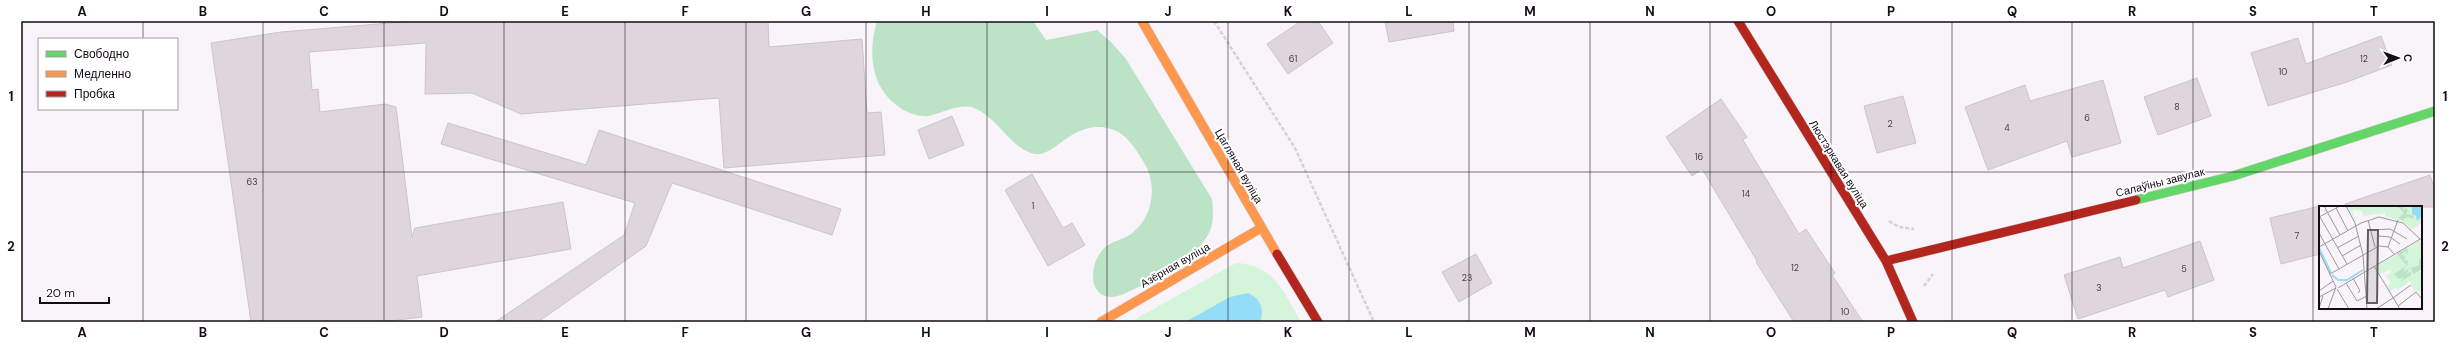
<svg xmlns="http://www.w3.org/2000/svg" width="2456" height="343" font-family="'DM Sans',sans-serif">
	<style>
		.green { fill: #d5f5db }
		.forest { fill: #bce3c5 }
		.water { fill: #94ddf8 }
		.building { fill: #dfd6db; stroke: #cec4ca }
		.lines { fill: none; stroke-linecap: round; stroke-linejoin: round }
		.fast-casing { stroke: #d1c9d0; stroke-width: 10 }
		.slow-casing { stroke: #d1c9d0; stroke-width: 10 }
		.jam-casing { stroke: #d1c9d0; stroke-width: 10 }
		.path { stroke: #d5d3d5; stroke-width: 2.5; stroke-dasharray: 4 2; stroke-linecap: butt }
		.fast { stroke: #63d668; stroke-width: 9 }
		.slow { stroke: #ff974d; stroke-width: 9 }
		.jam { stroke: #b3261e; stroke-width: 9 }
		.grid { fill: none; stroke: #150c15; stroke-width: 1; stroke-opacity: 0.55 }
		.labels { text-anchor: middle; stroke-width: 4; stroke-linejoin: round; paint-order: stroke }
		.number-label { font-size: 9px; fill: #483e46 }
		.street-label { font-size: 11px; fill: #150c15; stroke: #fff }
		.inset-river { fill: none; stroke: #94ddf8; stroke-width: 2 }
		.inset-road { fill: none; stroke: #9e979e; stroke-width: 1 }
		.view { fill: #655d65; fill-opacity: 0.15; stroke: #655d65; stroke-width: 2 }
		.inset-edge { fill: none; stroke: #150c15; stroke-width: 2 }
		.neatline { fill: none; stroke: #150c15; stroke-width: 1.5 }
		.grid-label { font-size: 13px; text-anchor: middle; font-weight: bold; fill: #150c15 }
	</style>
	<rect width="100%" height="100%" fill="#f9f4f9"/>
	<path class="green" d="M1236,263c38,1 48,30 65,59h-171z"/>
	<path class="forest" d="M877,21h156l13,19 51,-10 14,12 15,17 86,140c1,10 2,19 -1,29 -9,27 -54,51 -79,62 -6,3 -14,7 -21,7 -22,-1 -21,-29 -12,-42 8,-14 20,-13 32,-21 23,-17 27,-50 12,-73 -8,-13 -17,-28 -32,-32 -37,-11 -56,28 -75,25 -24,-3 -37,-36 -62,-46 -14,-5 -31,5 -45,8 -10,1 -22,-3 -30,-9 -29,-20 -31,-55 -22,-86z"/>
	<path class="water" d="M1248,293c12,5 17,16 12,29h-75l45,-25z"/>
	<path class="building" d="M414,21h354l1,26 93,-8 5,74 14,-1 4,43 -161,13 -5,-70 -198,16 -49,-21 -47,1 1,-51 -117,9 3,38 6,-1 2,23 65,-8 11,3 16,130 3,-9 148,-26 8,47 -154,27 5,41 -41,5h-130l-40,-279 70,-11z
		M1301,21h17l15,22 -45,31 -21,-30z
		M1385,21h68l1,10 -65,11z
		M2381,36l11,29 -45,17 -79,24 -17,-53 47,-15 8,26z
		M2197,78l14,38 -53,19 -14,-38z
		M2103,80l18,63 -49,14 -5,-16 -79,29 -23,-63 60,-22 5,16z
		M1903,96l13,47 -39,10 -13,-47z
		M1721,99l26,38 -4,3 56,94 7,-5 29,44 -3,2 31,47h-69l-38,-60 1,-1 -55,-92 -10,7 -26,-39z
		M952,116l12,29 -35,14 -11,-29z
		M448,123l138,42 13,-35 242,79 -9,26 -160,-52 -26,63 -108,76h-43l129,-87 11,-32 -194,-59z
		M1032,174l31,54 9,-5 13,22 -37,21 -43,-76z
		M2430,175l5,15v17h-89l-1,-3z
		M2320,206v48l-39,10 -11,-46z
		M2200,241l14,39 -46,17 -3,-7 -87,29 -14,-44 56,-18 3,11z
		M1476,254l16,29 -33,19 -17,-30z"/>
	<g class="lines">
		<g class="fast-casing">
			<path id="fast" d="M2136,200l97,-24 202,-65"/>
		</g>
		<g class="slow-casing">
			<path id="slow" d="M1142,21l135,233
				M1101,322l160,-94"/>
		</g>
		<g class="jam-casing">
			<path id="jam" d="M1738,21l148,240 27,61
				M1277,254l41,68
				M1886,261l250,-61"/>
		</g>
		<path class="path" d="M1214,21l81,127 79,174
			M1889,221l10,6 15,2
			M1924,286l9,-12"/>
		<use href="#fast" class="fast"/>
		<use href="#slow" class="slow"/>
		<use href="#jam" class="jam"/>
	</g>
	<path class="grid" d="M143,21v18M263,21v301M384,21v301M504,21v301M625,21v301M746,21v301M866,21v301M987,21v301M1107,21v301M1228,21v301M1349,21v301M1469,21v301M1590,21v301M1710,21v301M1831,21v301M1952,21v301M2072,21v301M2193,21v301M2313,21v301M143,109v213M21,172h2414"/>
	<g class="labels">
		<g class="number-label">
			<text x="1293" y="62">61</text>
			<text x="2364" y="62">12</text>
			<text x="2283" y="75">10</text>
			<text x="2177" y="110">8</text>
			<text x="2087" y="121">6</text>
			<text x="1890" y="127">2</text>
			<text x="2007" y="131">4</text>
			<text x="1699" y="160">16</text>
			<text x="252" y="185">63</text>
			<text x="1746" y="197">14</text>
			<text x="1033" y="209">1</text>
			<text x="2297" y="239">7</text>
			<text x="1795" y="271">12</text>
			<text x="2184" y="272">5</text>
			<text x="1467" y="281">23</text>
			<text x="2099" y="291">3</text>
			<text x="1845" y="315">10</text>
		</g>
		<g class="street-label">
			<text transform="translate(1839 164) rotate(58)" y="4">Люстэркавая вуліца</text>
			<text transform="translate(1239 166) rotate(60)" y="4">Цагляная вуліца</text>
			<text transform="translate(2160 182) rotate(-14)" y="4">Салаўіны завулак</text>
			<text transform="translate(1175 265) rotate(-30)" y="4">Азёрная вуліца</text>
		</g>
	</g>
	<g transform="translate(2319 206)">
		<rect width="103" height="103" fill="#f9f4f9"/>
		<path d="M28,0h75v16l-9,7 -12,-8 -16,-5v-3l-21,3 -2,-5 -8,-1 -2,1 5,13zM102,34l1,51 -8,1 -4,-11 -12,9 -3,-2 -5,3 -3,-5 4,-3 -5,-7 5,-4 -1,-2 -10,4 -5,-7z" fill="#d5f5db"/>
		<path d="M78,0h6v4l3,-2 4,5 -3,-2 -1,3 7,1 1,4 -6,-2 -5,2 1,2 -6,-3 6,-5zM88,42l1,7 -3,-4 -4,4 4,1 -1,4 4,1 -1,5 -10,-12zM100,53l3,1v9l-9,5 -2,-6 8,-3zM86,61l-1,5 5,-4 -2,6 4,-3v4l-9,6 1,-4 -4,2 -5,-5z" fill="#bce3c5"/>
		<path d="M93,0h10l-2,15v-3l-3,3 -1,-5 -4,-2z" fill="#94ddf8"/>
		<path class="inset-river" d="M0,42l12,25M13,69l6,5h9l16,-10"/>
		<path class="inset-road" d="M5,0l16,29M27,0l9,17 8,32 4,54M17,2l12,23M0,11l21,-11M1,11l27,47M49,14l7,27M52,24l19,-1 17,10M0,27l20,36M60,30l11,1 10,7M0,41l42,-24 18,-6 24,6 17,16M69,41l10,-27M18,42l22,-12M0,45l17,36M23,50l19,-11M55,60l26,43M11,68l49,-28 9,1 6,7M34,72l7,13 -2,2M27,77l11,18 10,-5M19,82l84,-50M18,83l12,20M0,85l14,-10M0,91l17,-9M74,92l18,-13M79,100l18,-14 6,7M0,102l4,-12M9,103l8,-22M57,103l17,-11"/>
		<path class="view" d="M49,24h10l-1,73h-10z"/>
		<rect width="103" height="103" class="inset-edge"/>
	</g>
	<rect width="2456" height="343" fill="none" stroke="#ffffff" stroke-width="44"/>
	<rect x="38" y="38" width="140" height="72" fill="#ffffff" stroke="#a19ea1"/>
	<rect x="46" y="51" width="20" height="6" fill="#63d668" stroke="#a19ea1"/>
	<text x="74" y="58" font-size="12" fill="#150c15">Свободно</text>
	<rect x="46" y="71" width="20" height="6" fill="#ff974d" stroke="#a19ea1"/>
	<text x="74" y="78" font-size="12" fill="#150c15">Медленно</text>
	<rect x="46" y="91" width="20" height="6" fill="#b3261e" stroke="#a19ea1"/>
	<text x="74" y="98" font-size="12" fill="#150c15">Пробка</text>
	<g transform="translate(2398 58) rotate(89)" stroke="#ffffff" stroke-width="3" paint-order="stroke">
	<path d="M0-3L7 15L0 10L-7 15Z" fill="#150c15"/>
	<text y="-6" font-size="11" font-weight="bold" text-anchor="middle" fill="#150c15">С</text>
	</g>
	<path d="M40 297v6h69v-6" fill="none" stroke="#150c15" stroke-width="2"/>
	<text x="46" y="297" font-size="12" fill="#150c15" stroke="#ffffff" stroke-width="3" paint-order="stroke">20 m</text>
	<rect x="22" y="22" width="2412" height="299" class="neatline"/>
	<g class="grid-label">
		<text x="82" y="16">A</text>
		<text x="203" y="16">B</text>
		<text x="324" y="16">C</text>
		<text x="444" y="16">D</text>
		<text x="565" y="16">E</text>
		<text x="685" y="16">F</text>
		<text x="806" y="16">G</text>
		<text x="926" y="16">H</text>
		<text x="1047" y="16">I</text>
		<text x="1168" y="16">J</text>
		<text x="1288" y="16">K</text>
		<text x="1409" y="16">L</text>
		<text x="1530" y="16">M</text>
		<text x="1650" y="16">N</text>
		<text x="1771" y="16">O</text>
		<text x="1891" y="16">P</text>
		<text x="2012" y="16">Q</text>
		<text x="2132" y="16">R</text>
		<text x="2253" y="16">S</text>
		<text x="2374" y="16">T</text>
		<text x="11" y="101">1</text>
		<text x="2445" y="101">1</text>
		<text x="11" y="251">2</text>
		<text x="2445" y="251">2</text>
		<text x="82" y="337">A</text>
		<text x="203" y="337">B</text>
		<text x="324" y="337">C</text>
		<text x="444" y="337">D</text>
		<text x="565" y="337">E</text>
		<text x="685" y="337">F</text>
		<text x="806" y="337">G</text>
		<text x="926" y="337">H</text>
		<text x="1047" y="337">I</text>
		<text x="1168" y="337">J</text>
		<text x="1288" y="337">K</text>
		<text x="1409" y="337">L</text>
		<text x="1530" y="337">M</text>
		<text x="1650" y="337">N</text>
		<text x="1771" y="337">O</text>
		<text x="1891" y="337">P</text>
		<text x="2012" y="337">Q</text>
		<text x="2132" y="337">R</text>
		<text x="2253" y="337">S</text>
		<text x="2374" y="337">T</text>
	</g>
</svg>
